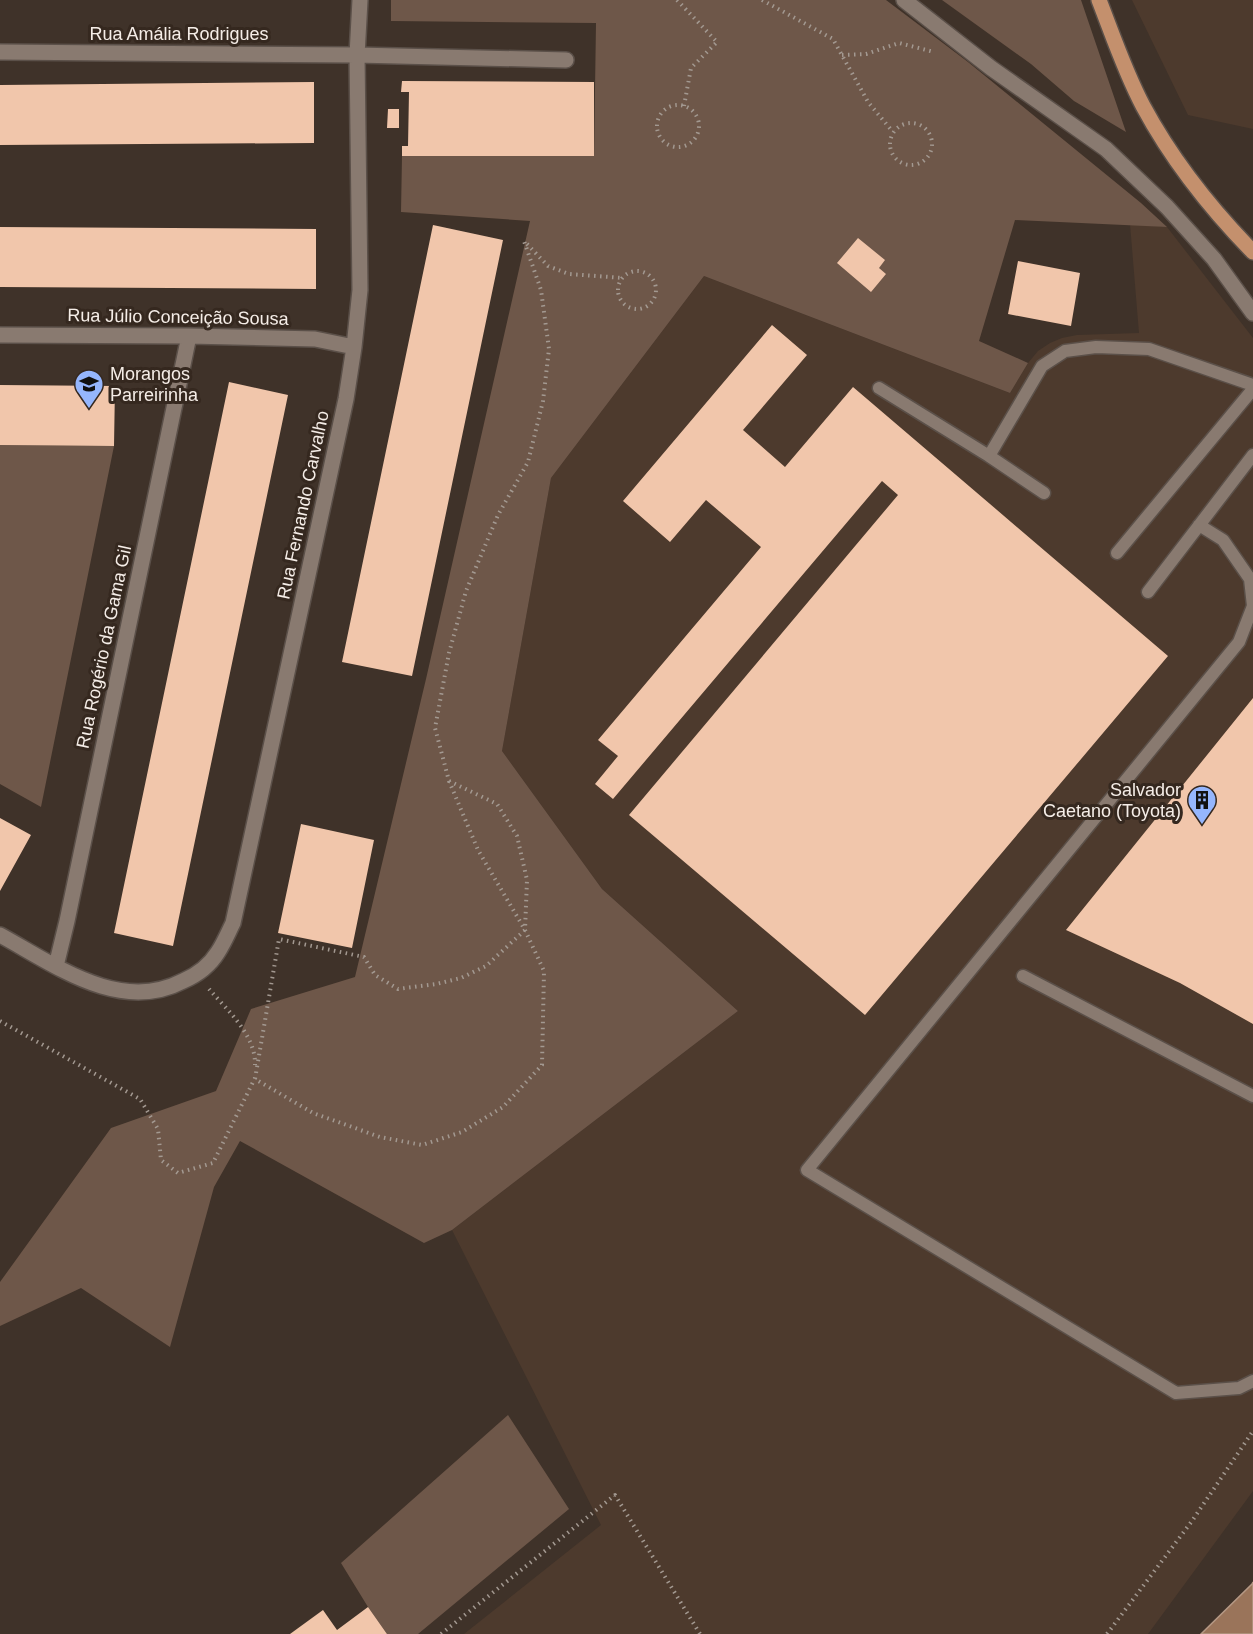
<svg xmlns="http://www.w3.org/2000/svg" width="1253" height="1634" font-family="Arial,sans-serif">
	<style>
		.built { fill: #4d3a2d }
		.green { fill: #6e5749 }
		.water { fill: #9a745a; stroke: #b59884; stroke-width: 1.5 }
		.building { fill: #f1c6ab }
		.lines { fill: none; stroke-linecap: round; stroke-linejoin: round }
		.lane-casing { stroke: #5b5049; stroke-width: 15 }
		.street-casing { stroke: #5b5049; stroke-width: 18 }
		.primary-casing { stroke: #5b5049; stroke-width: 18 }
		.path { stroke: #a39991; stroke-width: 4; stroke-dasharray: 1.5 4.5; stroke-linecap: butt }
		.lane { stroke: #897a70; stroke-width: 12 }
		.street { stroke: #897a70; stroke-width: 15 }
		.primary { stroke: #c4906d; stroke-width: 15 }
		.labels { text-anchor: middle; stroke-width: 6; stroke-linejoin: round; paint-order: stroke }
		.street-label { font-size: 18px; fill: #f5ede7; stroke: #35281f }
		.poi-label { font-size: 18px; fill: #f5ede7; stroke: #35281f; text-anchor: start }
	</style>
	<rect width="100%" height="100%" fill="#3f3229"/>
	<path class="built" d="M1132,0h121v129l-65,-14z
		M1130,224l37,3 86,111v1153l-105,143h-684l137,-109 -149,-295 286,-219 -136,-122 -100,-138 49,-273 153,-202 306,117 18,-30 10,-12 12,-8 12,-5 15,-3 62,-2z"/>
	<path class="green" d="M391,0h495l82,62 173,141 26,24 -152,-7 -36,121 49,22 -18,30 -306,-117 -153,202 -49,273 100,138 136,122 -286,219 -28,13 -184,-102 -26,46 -44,160 -89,-59 -81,38v-44l111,-154 105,-37 35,-82 104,-32 71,-298 104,-458 -129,-9 1,-56h192l2,-133 -205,-2z
		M942,0h139l45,132 -52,-31 -43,-37z
		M0,445l114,1 -73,361 -41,-23z
		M508,1415l61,94 -151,125h-31l-19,-27 -27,-44z"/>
	<path class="water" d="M1253,1582v52h-52l51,-50z"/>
	<path class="building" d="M402,81l192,1v74h-192v-10h6l1,-54h-8z
		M314,82v61l-314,2v-60z
		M388,109h11v19h-12z
		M433,225l70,15 -91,436 -70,-14z
		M0,227l316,2v60l-316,-2z
		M858,238l27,22 -6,8 7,6 -15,18 -34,-29z
		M1018,261l62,12 -9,53 -63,-12z
		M772,325l35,30 -64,75 42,37 68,-80 315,269 -303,359 -236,-200 269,-320 -16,-14 -269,318 -18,-15 23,-28 -20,-16 163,-193 -55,-47 -36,42 -47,-41z
		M229,382l59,13 -115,551 -59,-13z
		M0,385l115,1 -1,60 -114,-1z
		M1253,698v326l-73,-41 -114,-53z
		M0,818l31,17 -31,56z
		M301,824l73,16 -22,108 -74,-15z
		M368,1607l19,27h-97l33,-24 14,20z"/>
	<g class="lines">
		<g class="lane-casing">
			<path id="lane" d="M879,388l110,68 55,37
				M989,456l53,-90 23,-15 31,-4 53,2 104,36
				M1199,525l24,15 27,39 3,27 -14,36 -432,528 369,223 63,-5 14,-7
				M1117,553l136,-164
				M1148,592l105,-137
				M1023,976l230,120"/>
		</g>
		<g class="street-casing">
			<path id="street" d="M904,0l87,68 115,81 61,58 47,52 39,54
				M0,52l357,3 209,5
				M0,335l189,1 126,3 39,8
				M0,935c55,30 120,79 183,46 14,-6 27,-16 35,-29 6,-9 10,-19 15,-29l113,-524 8,-52 6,-57 -3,-235 3,-55
				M56,966l11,-45 122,-585"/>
		</g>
		<g class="primary-casing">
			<path id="primary" d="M1099,0c14,36 26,72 44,106 29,54 67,102 110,146"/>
		</g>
		<path class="path" d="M677,0l40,42 -26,26 -7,38
			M762,0l71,39 35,63 25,30
			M842,55l24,-1 33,-11 35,9
			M657 126a21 21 0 1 1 42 0a21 21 0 1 1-42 0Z
			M890 144a21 21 0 1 1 42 0a21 21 0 1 1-42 0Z
			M527,244l21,22 21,8 54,4
			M618 290a19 19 0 1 1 38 0a19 19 0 1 1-38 0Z
			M449,781l48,23 20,32 10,44 -2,50 19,41 -2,94 -39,42 -41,25 -40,13 -42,-8 -67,-24 -58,-34 24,-140 85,18 11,18 23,14 38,-5 25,-6 25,-12 39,-36 -47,-80 -29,-69 -14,-53 14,-75 17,-62 32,-76 30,-53 15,-61 6,-52 -8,-59 -17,-49
			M209,989c18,21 47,46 46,76
			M0,1021l140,78 18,30 3,31 17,13 35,-10 42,-85
			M441,1634l174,-139 85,139
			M1107,1634l85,-113 61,-90"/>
		<use href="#lane" class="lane"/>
		<use href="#street" class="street"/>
		<use href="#primary" class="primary"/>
	</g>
	<defs>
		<g id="school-pin" transform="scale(1.5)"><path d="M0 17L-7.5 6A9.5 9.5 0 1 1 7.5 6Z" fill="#95b6fd" stroke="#35281f"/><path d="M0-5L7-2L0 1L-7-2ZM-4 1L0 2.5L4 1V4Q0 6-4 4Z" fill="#111"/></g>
		<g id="building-pin" transform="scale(1.5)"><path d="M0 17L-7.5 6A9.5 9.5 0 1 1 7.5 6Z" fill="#95b6fd" stroke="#35281f"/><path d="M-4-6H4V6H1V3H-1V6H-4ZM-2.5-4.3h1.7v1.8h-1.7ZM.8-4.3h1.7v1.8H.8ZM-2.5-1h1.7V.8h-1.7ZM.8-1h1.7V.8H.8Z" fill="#111"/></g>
	</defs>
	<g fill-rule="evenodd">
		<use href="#school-pin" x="89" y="384"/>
		<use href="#building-pin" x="1202" y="800"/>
	</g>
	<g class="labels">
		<g class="street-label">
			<text x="179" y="40">Rua Amália Rodrigues</text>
			<text transform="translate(178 317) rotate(1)" y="6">Rua Júlio Conceição Sousa</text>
			<text transform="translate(303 505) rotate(-78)" y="6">Rua Fernando Carvalho</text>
			<text transform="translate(104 647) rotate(-78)" y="6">Rua Rogério da Gama Gil</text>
		</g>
		<g class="poi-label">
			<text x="110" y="380">Morangos<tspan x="110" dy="21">Parreirinha</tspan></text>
			<text x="1181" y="796" text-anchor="end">Salvador<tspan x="1181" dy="21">Caetano (Toyota)</tspan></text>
		</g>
	</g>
</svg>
